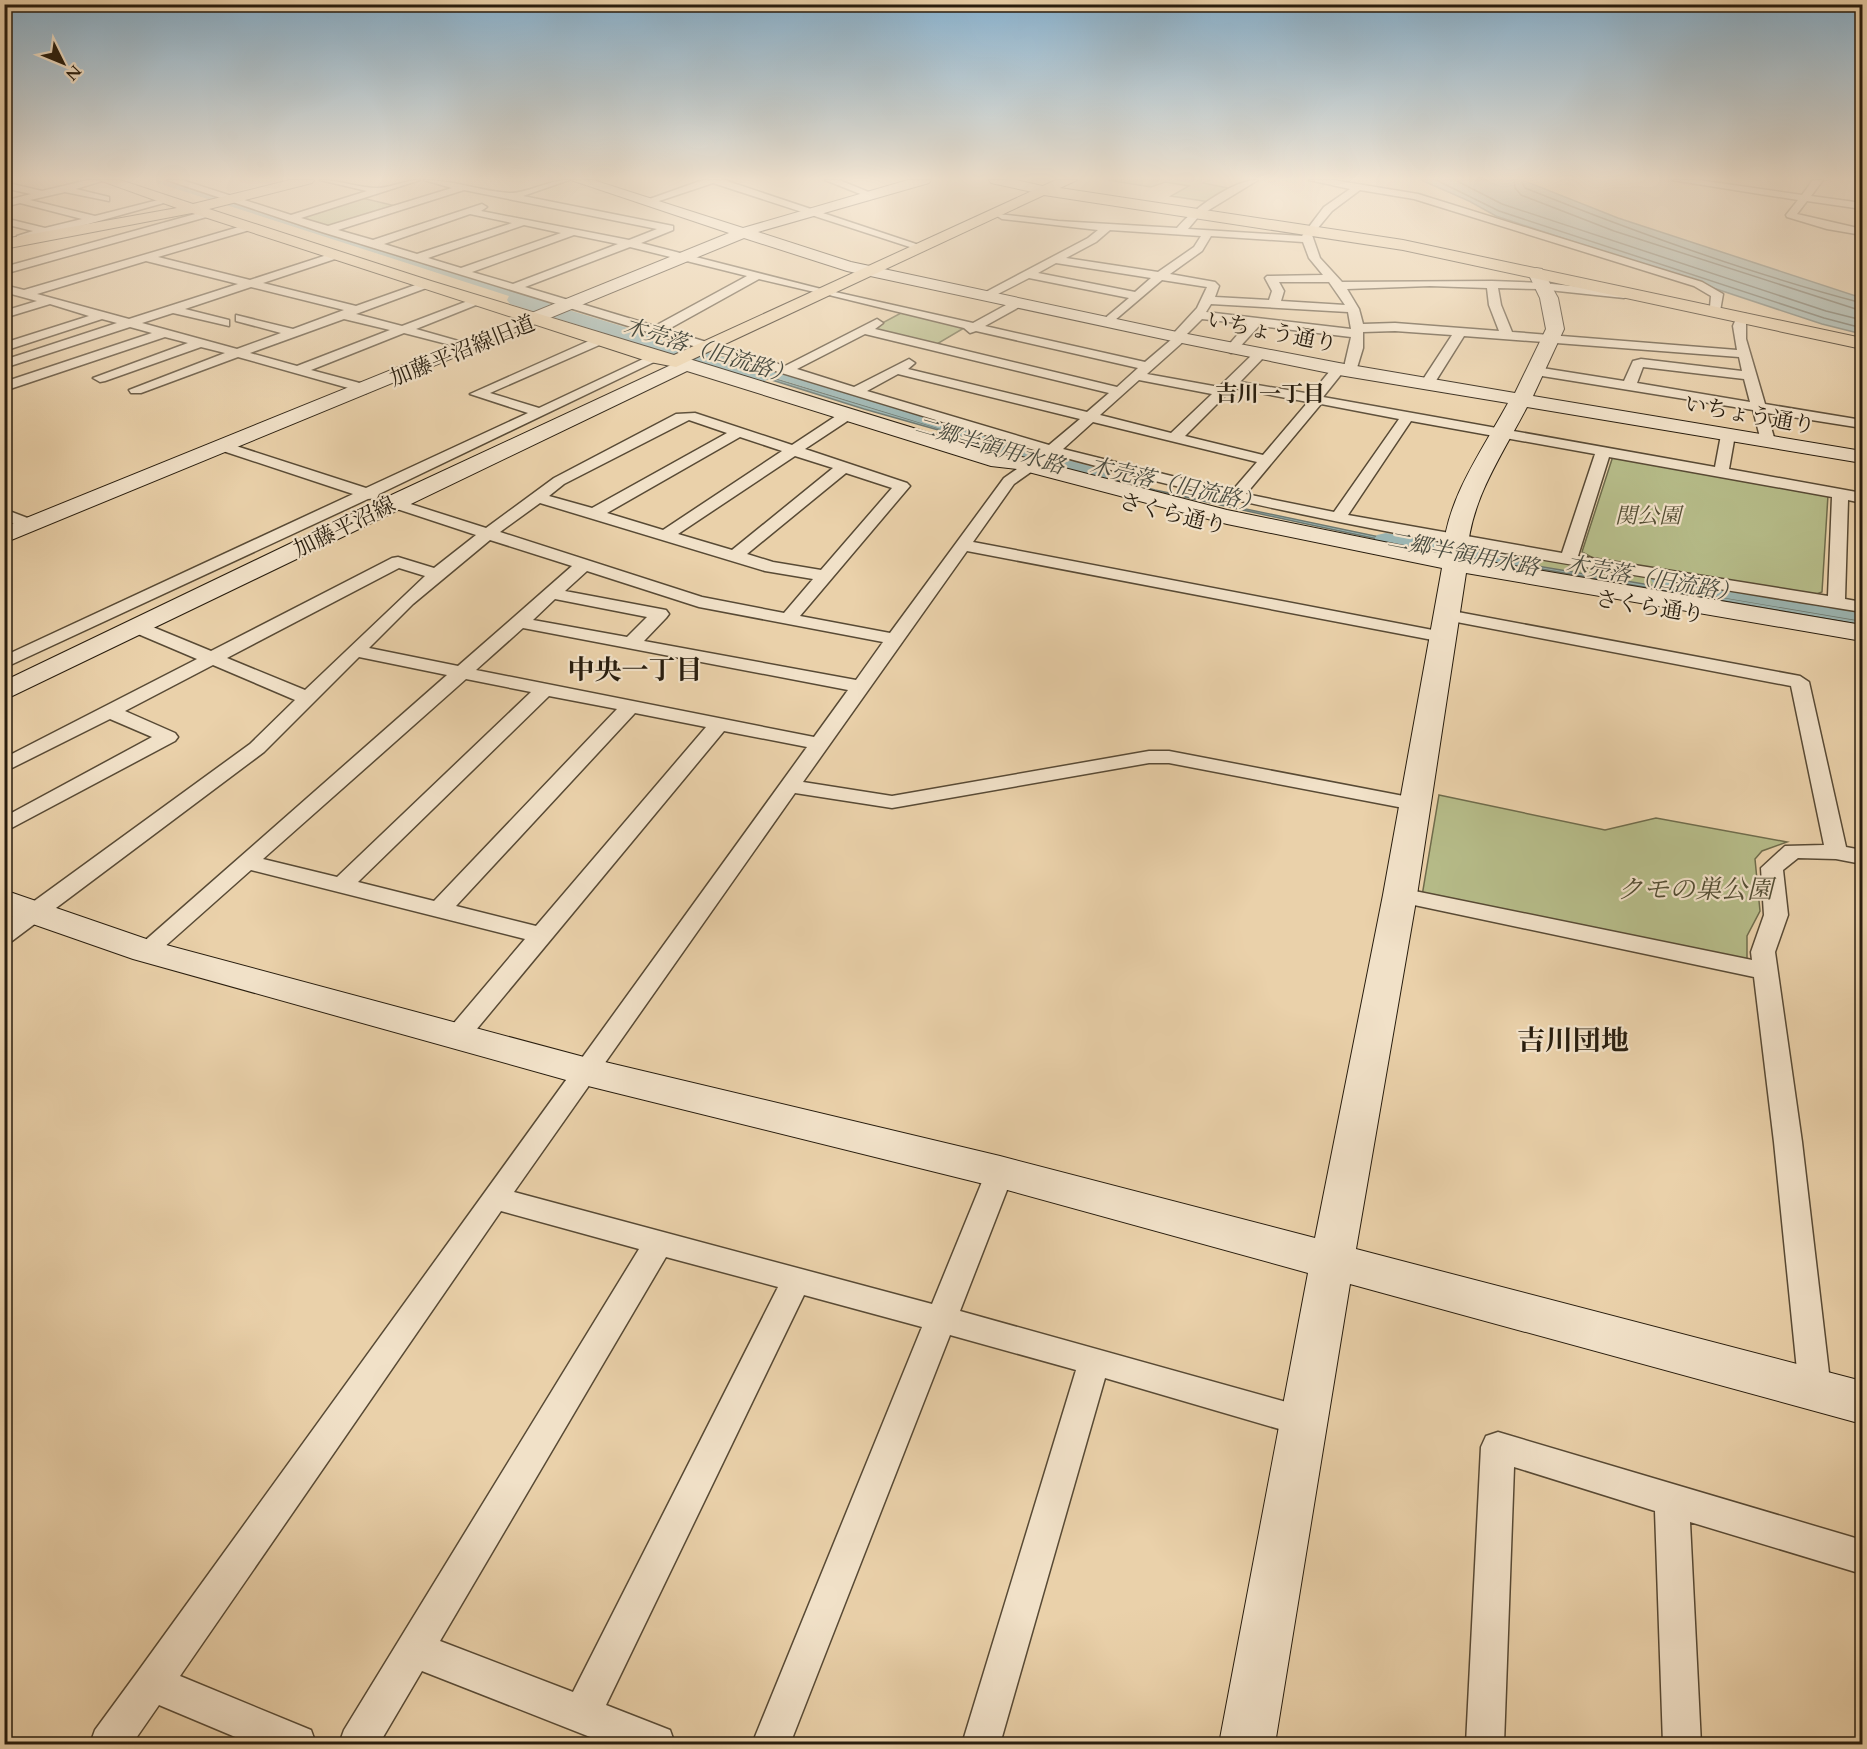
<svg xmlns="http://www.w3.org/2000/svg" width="1867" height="1749" font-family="Cardo,'Noto Serif JP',serif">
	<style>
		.green { fill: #b6bc89; stroke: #6f6c4c; stroke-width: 1.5 }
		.water { fill: #9bb5b2; stroke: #6d7870; stroke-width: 1.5 }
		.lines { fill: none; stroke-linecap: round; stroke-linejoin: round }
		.shore { stroke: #626960; stroke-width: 1.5 }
		.river { fill: #9bb5b2; fill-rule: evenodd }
		.street-casing { stroke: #584a35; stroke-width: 3 }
		.secondary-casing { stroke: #281d0e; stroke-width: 2 }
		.primary-casing { stroke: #281d0e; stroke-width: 2 }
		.street { fill: #f1e1c8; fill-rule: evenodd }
		.secondary { fill: #f1e1c8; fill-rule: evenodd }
		.primary { fill: #ead1aa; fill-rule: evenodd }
		.labels { text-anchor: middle; stroke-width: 4.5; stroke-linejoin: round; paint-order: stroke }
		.far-street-label { font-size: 22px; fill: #281d0e; stroke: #f1e1c8 }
		.far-water-label { font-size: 22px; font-style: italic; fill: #4a4b3f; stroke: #f1e1c8 }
		.far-neighbourhood-label { font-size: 22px; font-weight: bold; fill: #281d0e; stroke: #f1e1c8 }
		.far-park-label { font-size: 22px; font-style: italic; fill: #534d33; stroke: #f1e1c8 }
		.park-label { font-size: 26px; font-style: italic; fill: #534d33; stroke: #f1e1c8 }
		.neighbourhood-label { font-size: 27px; font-weight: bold; fill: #281d0e; stroke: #f1e1c8 }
		.quarter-label { font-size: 28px; font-weight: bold; fill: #281d0e; stroke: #f1e1c8 }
	</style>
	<rect width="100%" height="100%" fill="#ead1aa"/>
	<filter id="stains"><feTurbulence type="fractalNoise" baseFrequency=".00333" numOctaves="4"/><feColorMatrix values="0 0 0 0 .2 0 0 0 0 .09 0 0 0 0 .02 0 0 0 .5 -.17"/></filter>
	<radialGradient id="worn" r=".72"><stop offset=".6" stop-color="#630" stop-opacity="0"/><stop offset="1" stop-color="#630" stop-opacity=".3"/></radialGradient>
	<path class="green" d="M1108,180h102l-7,3 30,6 -23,13 -39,-6 18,-10 -24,-4 -14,5z
		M362,198l34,8 -67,21 -32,-9z
		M901,313l63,13v2l-27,16 -66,-15z
		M1613,456l215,39 -6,97 -8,3 -221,-37 -11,-6z
		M1468,543l394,67v17l-393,-67z
		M1439,795l166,35 51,-12 131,24 -25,9 -7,8 5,52 -13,25v27l-325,-67z"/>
	<path class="water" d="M1421,180h101l96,38 244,80v36l-40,-10 -326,-108 -27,-15z
		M720,362l307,93 -163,-46 -146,-46z
		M1053,463l102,27 277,58 -1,2c-127,-26 -254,-53 -379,-85z
		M1473,555l389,66v4l-389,-68z"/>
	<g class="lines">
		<path class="shore" d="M1436,180l63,31 325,107 38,10
			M1455,180l47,24 324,107 36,9
			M1514,180l1,8 6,7 93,36 248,80
			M1521,180l4,8c110,44 222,85 337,115"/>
		<path class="river" d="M156,180h22l370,117 3,4 -2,3 184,56 9,-4 7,2 266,79 3,5 -2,4 89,24 4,5 -4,5 -8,2 -124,-34 -3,-5 3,-4 -201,-62 -9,5 -7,-2 -246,-76 -3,-4 2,-4 -351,-113z
			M1386,533l133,23 9,3 4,5 -4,5 -9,3 -142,-27 -3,-5 3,-5z
			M1664,572l198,33v16l-207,-35 -4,-6 4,-6z"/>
		<g class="street-casing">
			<path id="street" d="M88,180h17l-29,9 33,8v4l-44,-9 -35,8 65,16 71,-18 5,3 -155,43 1,-8 16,-5 -29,-7v-6l41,10 37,-9 -62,-16 -16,4v-6l27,-7 -27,-6v-6l38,9z
				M167,180h15l109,35 76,-24 -47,-11c20,0 39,8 57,8 13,0 28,-8 43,-8l-119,38 27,8 124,-38 -28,-8c30,0 56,11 85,13 17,1 39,-13 60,-13l-46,16 150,30v4l-32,13 188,48 -6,3 -64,-15 -92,51 118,36 92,-47 6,4 -8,6 242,58 21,-19 -162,-37 -6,2 -6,-5 -135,-33 6,-3 138,31 44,-24 6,4 -2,3 -36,20 160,36 27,-23 1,-5 24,-26 10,-21 -45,-7 -54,46 -6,-4 2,-3 25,-21 -100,-20 -39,20h-8v-4l106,-56 10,-8 -96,-11 -5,-3 1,-2 60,7 119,7c16,-19 56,-48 81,-48l-59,36 -11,13 114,7 22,-29 26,-18 -41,-9h24l85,14 284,88 21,12 -3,17 -12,3 -2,-3 4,-4 1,-11 -17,-10 -280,-87 -54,-9 -28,21 -20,24 8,23 22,24 150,-1 50,2 80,8 6,-1 6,3 -10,5 -85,-9 -41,-1 3,17 11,27 225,18 -4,-24 5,-12h8v25l19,65 97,16v8l-95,-15 8,28 -7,4 -7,-4 -8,-31 -217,-35 -7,-4 7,-4 88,14 9,-20 8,-2 101,12 -3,-14 -275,-21 -32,51 -5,1 -7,-4 32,-49 -57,-4 -32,1v16l-7,23 -7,4 -6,-3 -20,25 392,70 6,-32 7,-4 5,1 2,3 -6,34 133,24v10l-14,-3 -3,99 17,3v10c-271,-44 -542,-84 -807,-157l-41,29 -41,58 470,90 9,5 -9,5 -476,-91 -164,231 89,14 257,-45h20l245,47 7,2 4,4 -4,4 -7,2 -245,-47h-20l-257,45 -97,-15 -281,399 418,112 54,-132 4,-8 10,-3 10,3 4,8 -54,139 355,99 4,11 -4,11 -12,4 -198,-58 -105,366h-38l114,-374 -126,-35 -160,409h-38l170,-417 -118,-32 -198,410 64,25 5,14h-67l-186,-73 -43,73h-40l5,-14 295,-481 -138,-38 -321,465 131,54 5,14h-64l-93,-39 -27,39h-42l5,-14 44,-60 668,-923 -83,-16 -258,311 -9,3 -9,-3 -4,-6 4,-6 77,-91 -274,-69 -98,87 -8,2 -8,-2 -4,-6 314,-276 -88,-18 -95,95 -252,189 -8,2v-20l246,-179 45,-44 -82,-35 -88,46 50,22 3,4 -3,4 -171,91v-15l148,-80 -42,-18 -106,53v-14l193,-99 -66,-28 -3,-4 3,-4h12l68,28 181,-93 6,-1 36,11 42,-33 -88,-29 -3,-3 3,-3h10l88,28 68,-50 122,-64 19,-1 97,32 50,-33h10v6l-47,31 102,34 3,3 -110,130 90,17 114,-155 37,-26 -328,-100 -2,-3h-8l-381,-117zM464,190l193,39 -28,11 -148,-29 6,-4 -5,-3 -109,36 -35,-10zM470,214l42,9 -95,31 -33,-10zM524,225l37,8 -100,35 -33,-10zM1110,230l91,6 -7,11 -36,25 -92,-14 30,-16zM574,235l44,9 -105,40 -41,-12zM1211,236l92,6 6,16 14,17 -56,1 -2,2 7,13 -3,9 -54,-3 4,-11 -4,-4 -45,-8 32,-23zM630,247l117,29 -92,50 -130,-39zM1056,263l95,15 -16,14 -97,-19zM1279,282h50l16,23 -64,-4 3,-10zM1430,286l57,2 2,17 10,26 -104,-8 -32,1 -4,-15 -12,-20zM1211,304l137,8 3,17 -145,-17zM1202,319l45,5 -22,25 6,4 4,-1 24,-26 92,11 -7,30 -10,-1 -23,28 -71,-12 26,-27 -6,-4 -5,1 -36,35 -72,-13 37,-33 1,-5zM865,334l244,59 -22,19 -179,-43 7,-6 -6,-4 -55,28 -57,-18zM1643,367l101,12 6,23 -113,-19zM898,374l182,45 -31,26 -182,-54zM1139,380l73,14 -41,39 -71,-18zM1233,388l75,14 -45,53 -78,-19zM1321,404l78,15 -65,93 -88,-18zM689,420l38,13 -135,75 -43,-12 15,-12zM1411,421l184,33 -33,99 -214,-38zM1093,422l164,40 -25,29 -169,-42zM740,437l42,14 -119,79 -56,-17zM795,456l38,12 -101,82 -54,-16zM1609,457l223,40 -4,99 -250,-40zM846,473l46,15 -71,82 -48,-8 -26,-8zM540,503l225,68 48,8 -29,34 -82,-16 -202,-65zM490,540l82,26 -114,100 -89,-18 44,-44zM399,568l26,8 -120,114 -78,-32zM587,571l112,36 184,35 -27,38 -212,-39 22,-23 3,-4 -3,-4 -101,-19zM555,599l92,18 -20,20 -94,-17zM523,628l325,62 -34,47 -338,-67zM466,679l65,13 -194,185 -74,-18zM549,696l68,13 -183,192 -76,-19zM635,713l71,14 -170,199 -80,-20zM666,1257l112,30 -205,405 -133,-51z
				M703,180h21l201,67 -9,2 -203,-66 -63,21 -9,-2z
				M825,180h14l37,15 -8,2z
				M1672,180h26l104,15 11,-15h10l-12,16 51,7v6l-55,-8 -10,13 65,15v6l-35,-6 -40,-12 -1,-2 12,-15z
				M206,211l5,3 -1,2 -206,58v-7z
				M249,224l4,1v4l-95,28 92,23 80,-26h8v4l-75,25 93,23 65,-23h8v4l-73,27 46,12 71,-27h8v4l-65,26 60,17 -6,4 -66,-17 -93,37 60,16 2,3 -7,4 -128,-36 -97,36h-10l-2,-3 96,-37 -24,-6 -96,34 -5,1 -7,-4 95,-35 -23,-6 -161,54v-9l148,-49 -22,-6 -126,41v-8l113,-37 -15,-4 -98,32v-8l85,-27 -39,-12 -46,14v-7l33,-10 -33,-9v-7l20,5zM146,261l92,23 -109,35 -92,-25zM251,287l93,23 -51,19 -57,-14v6l45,12 -44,16 -95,-26 31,-10 56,13v-6l-44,-11zM344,319l46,11 -93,36 -47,-13z
				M600,336l4,1v6l-114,50 49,15 104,-49 5,-1 6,4 -275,132 -2,4 -9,1 -364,169v-12l349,-162 -133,-44 -2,-3 2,-3h10l136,44 162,-75 -58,-19z
				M4,509l34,13 2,3 -8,5 -28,-10z
				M1447,610l353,66 9,6 37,165 16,3v14l-26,-5 -38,-1 -15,12 5,45 -13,37 27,190 29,248 -5,10 -11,4 -11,-4 -5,-10 -25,-248 -20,-165 -354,-75 -8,-2 -3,-5 3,-5 8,-2 352,72 -1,-8 13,-37 -3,-47 24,-22 39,-1 -33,-159 -350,-67 -3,-4 3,-4z
				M1498,1432l364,108v34l-172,-52 11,222h-38l-8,-233 -141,-44 -10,277h-38l15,-297 5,-11z"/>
		</g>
		<g class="secondary-casing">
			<path id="secondary" d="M571,180h22l150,48 165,-48h23l-2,3 -171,49 93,30 326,70 162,31 176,30 31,-64 -6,-31 -12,-25 8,-5 6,1 16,29 6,31 -31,67 329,55v12l-335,-56c-26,50 -58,94 -60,151l395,67v16l-396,-68 -49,322 -61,354 506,132v43l-512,-140 -75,460h-56l89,-471 -308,-85 -416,-103 -451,-126 -129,-45v-24l151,52 429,115 416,99 315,82 68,-343 59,-327 -215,-44 -210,-55 -26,-3 -304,-95 -683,329v-19l381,-183 301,-140 315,97 17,1 209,54 216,44c3,-55 39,-103 65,-151l-169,-28 -162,-33 -330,-71 -103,-33 -740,305v-16l725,-294z
				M989,180h27l31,7 2,3 -7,4 -51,-11z"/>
		</g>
		<g class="primary-casing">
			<path id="primary" d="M99,180h21l73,24 97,-24h24l-2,3 -103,26 222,72 243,74 382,-175h21l-17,8 343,52 459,98v11l-459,-99 -359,-55 -368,172 -26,-5 -458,-149 -188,36v-10l173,-31z"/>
		</g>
		<use href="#street" class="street"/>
		<use href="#secondary" class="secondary"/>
		<use href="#primary" class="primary"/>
	</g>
	<linearGradient id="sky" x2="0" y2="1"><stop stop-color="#89b4d2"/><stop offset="0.42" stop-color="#f6ead9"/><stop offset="1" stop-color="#f6ead9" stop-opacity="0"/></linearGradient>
	<rect width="1867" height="425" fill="url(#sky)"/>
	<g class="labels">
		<g class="far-street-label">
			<text transform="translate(1272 331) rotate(11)" y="8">いちょう通り</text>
			<text transform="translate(462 350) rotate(-22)" y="8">加藤平沼線旧道</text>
			<text transform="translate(1750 414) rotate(10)" y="8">いちょう通り</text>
			<text transform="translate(1173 513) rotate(14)" y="8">さくら通り</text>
			<text transform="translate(344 526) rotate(-26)" y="8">加藤平沼線</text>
			<text transform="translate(1650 606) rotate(9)" y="8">さくら通り</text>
		</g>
		<g class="far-water-label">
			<text transform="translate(709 350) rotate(17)" y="8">木売落（旧流路）</text>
			<text transform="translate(990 445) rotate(16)" y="8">二郷半領用水路</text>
			<text transform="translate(1176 484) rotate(13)" y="8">木売落（旧流路）</text>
			<text transform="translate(1463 553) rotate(11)" y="8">二郷半領用水路</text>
			<text transform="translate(1653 578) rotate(10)" y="8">木売落（旧流路）</text>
		</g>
		<g class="far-neighbourhood-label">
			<text x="1270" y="401">吉川一丁目</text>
		</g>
		<g class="far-park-label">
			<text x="1648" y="523">関公園</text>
		</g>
		<g class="park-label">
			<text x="1695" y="898">クモの巣公園</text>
		</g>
		<g class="neighbourhood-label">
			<text x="635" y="679">中央一丁目</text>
		</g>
		<g class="quarter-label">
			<text x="1573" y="1050">吉川団地</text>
		</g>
	</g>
	<rect width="1867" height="1749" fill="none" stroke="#ead1aa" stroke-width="24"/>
	<rect x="6" y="6" width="1855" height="1737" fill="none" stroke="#281d0e" stroke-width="3"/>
	<rect x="12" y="12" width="1843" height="1725" fill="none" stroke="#281d0e" stroke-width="1.5"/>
	<g transform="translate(63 63) rotate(133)" stroke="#f1e1c8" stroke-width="4.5" paint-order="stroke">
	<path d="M0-4.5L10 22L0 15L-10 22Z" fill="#281d0e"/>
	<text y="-9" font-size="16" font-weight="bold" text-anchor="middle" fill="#281d0e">N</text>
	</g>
	<rect width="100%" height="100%" filter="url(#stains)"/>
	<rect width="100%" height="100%" fill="url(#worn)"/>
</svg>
